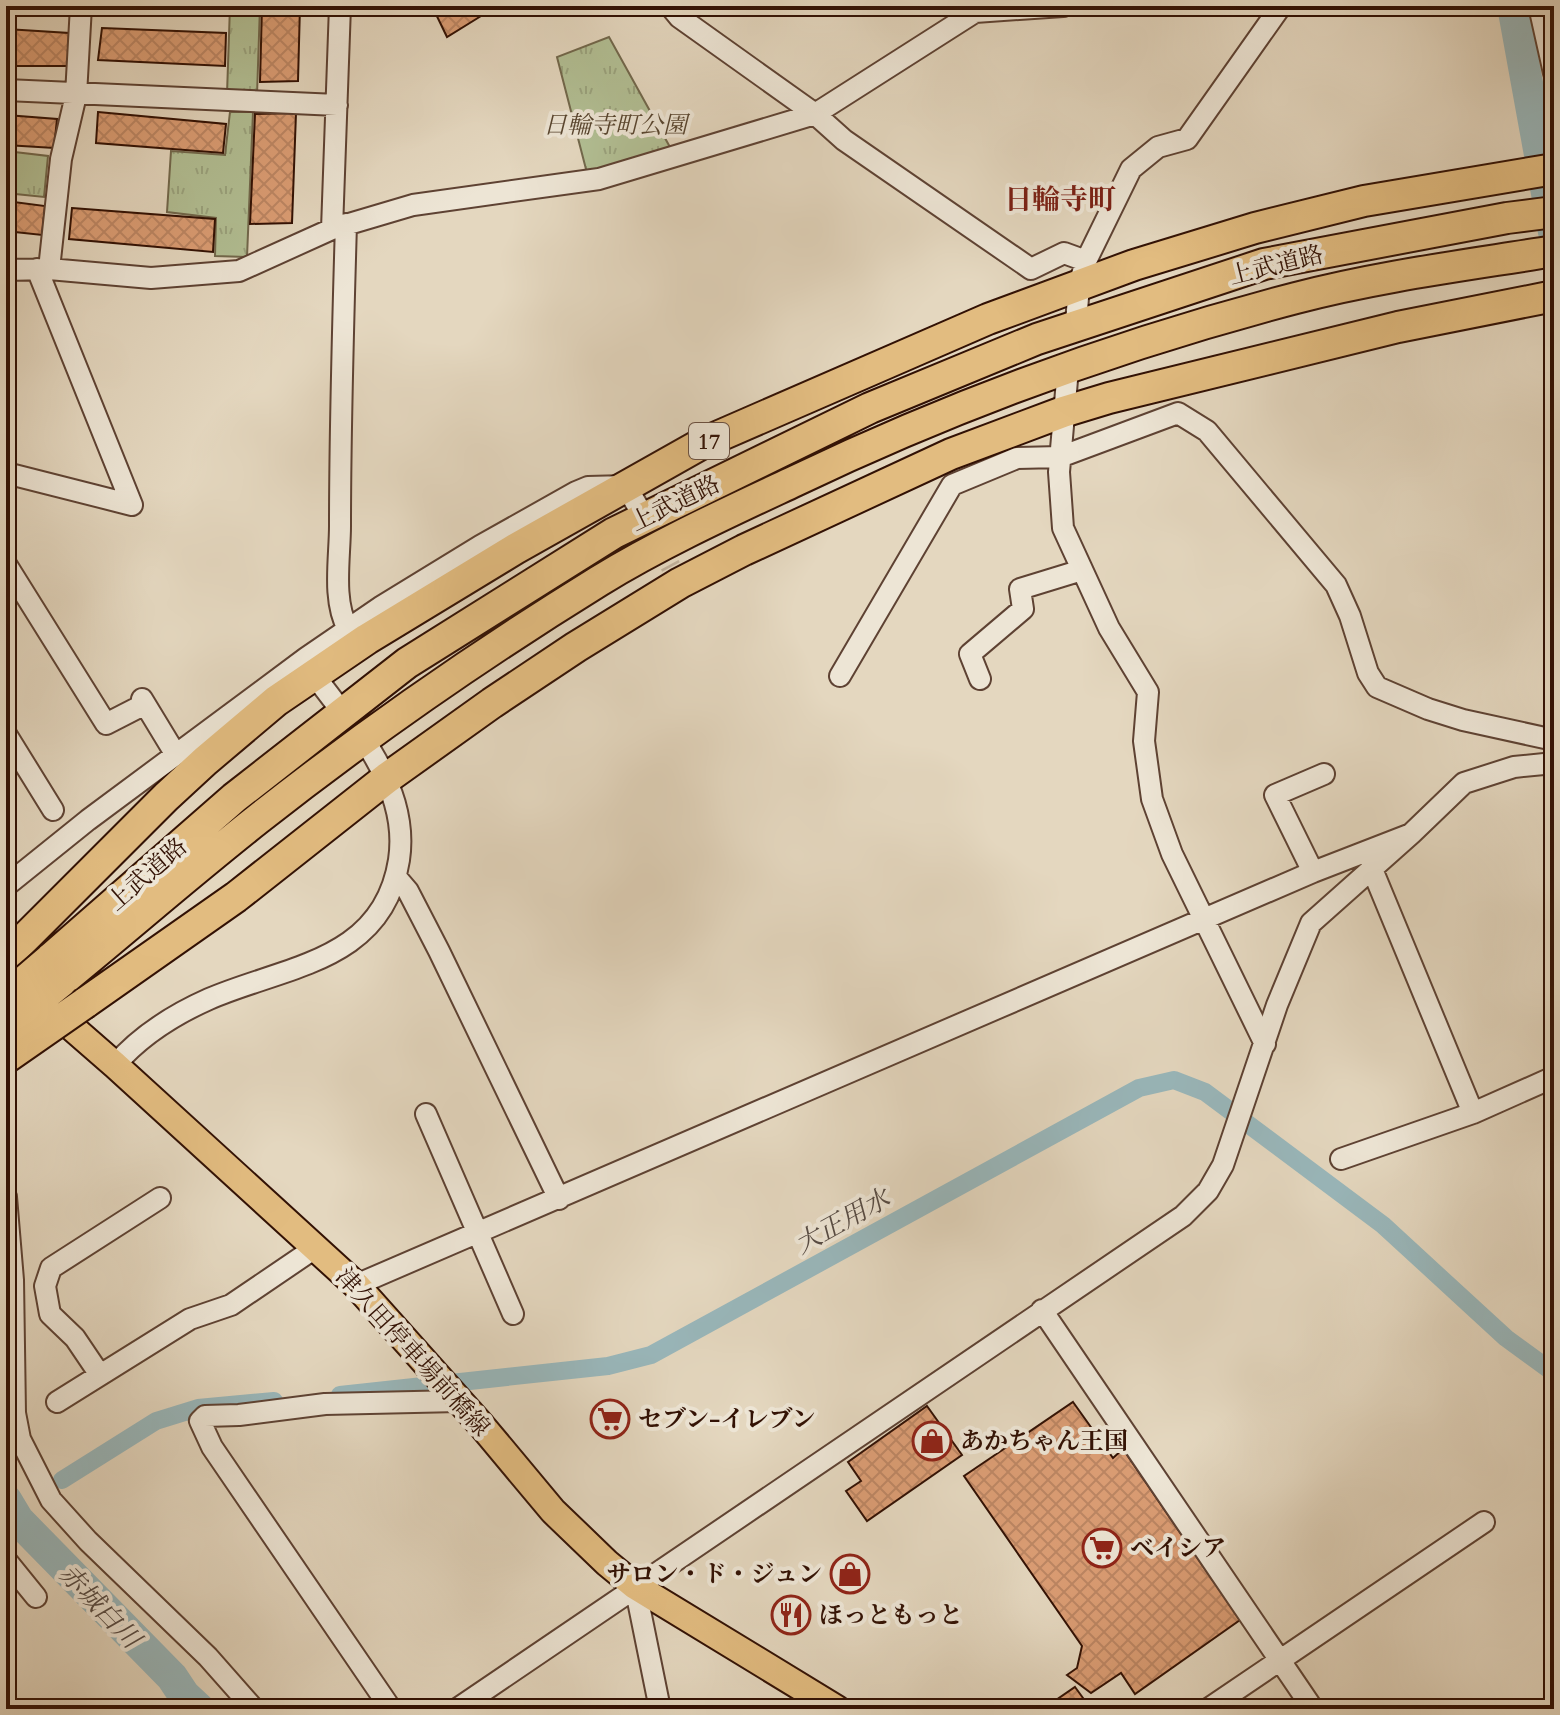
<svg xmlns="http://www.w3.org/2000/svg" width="1560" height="1715" font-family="Cardo,'Noto Serif JP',serif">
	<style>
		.park { fill: url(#park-tufts); stroke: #72684c; stroke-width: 2 }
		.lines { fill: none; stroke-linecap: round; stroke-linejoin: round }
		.canal { stroke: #99b7bb; stroke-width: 18 }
		.river { stroke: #99b7bb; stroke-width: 32 }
		.building { fill: url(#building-cross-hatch); stroke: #321104; stroke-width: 2 }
		.minor-tunnel { stroke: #c0af9a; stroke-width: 20; stroke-dasharray: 20 10; stroke-linecap: butt }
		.minor-casing { stroke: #5e4233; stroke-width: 24 }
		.major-casing { stroke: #321104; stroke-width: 30 }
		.highway-casing { stroke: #321104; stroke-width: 34 }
		.minor { stroke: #ede5d5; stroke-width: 20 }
		.major { stroke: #e2bc80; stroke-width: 26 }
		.highway { stroke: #e2bc80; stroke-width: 30 }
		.highway-bridge-casing { stroke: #321104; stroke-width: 34; stroke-linecap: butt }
		.highway-bridge { stroke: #e2bc80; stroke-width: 30 }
		.labels { text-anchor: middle; stroke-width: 8; stroke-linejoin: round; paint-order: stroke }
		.shield { fill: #ede5d5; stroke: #6a5143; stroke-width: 2 }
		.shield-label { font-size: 22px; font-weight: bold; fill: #321104 }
		.park-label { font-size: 24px; font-style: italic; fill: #58452f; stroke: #ede5d5 }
		.street-label { font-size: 24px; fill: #321104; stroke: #ede5d5 }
		.poi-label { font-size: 24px; font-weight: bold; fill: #321104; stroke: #ede5d5; text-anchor: start }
		.water-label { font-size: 26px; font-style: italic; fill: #564b44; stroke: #ede5d5 }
		.quarter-label { font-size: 28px; font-weight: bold; fill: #7a1f14; stroke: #ede5d5 }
	</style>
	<defs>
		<pattern id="park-tufts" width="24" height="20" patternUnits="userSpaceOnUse" patternTransform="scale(2)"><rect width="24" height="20" fill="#b2bf94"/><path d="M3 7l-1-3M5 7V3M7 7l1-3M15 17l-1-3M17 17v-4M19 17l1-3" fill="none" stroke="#9aa37e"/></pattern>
		<pattern id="building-cross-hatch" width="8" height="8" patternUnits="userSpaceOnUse" patternTransform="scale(2)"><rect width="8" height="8" fill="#db9d74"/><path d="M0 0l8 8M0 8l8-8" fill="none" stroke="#bc8663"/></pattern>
	</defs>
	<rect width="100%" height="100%" fill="#e4d7bf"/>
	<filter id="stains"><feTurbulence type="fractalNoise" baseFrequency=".0025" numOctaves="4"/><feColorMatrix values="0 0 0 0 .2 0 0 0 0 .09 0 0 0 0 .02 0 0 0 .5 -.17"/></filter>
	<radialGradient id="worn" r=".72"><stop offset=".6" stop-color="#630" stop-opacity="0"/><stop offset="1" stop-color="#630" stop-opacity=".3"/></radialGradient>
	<path class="park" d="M230,6h30l-3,89 -30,-1z
		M609,37l62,112 -84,24 -30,-116z
		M230,112h23l-6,145 -32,-1 1,-38 -49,-6 4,-61 54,4z
		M6,151l42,5 -4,41 -38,-4z"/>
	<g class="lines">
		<path class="canal" d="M340,1395l268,-29 43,-11 488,-267 35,-8 31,12 178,133 123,113 48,35
			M62,1480l94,-59 42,-13 76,-7"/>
		<path class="river" d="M1513,6l41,226
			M6,1500l12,20 154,157 12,18 15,14"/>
	</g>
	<path class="building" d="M262,6h38l-2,75 -38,1z
		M432,6h61l1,2 -47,29z
		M102,28l124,5 -1,33 -127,-6z
		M6,29l63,4 -1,33h-62z
		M98,112l128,12 -3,29 -127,-10z
		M296,113l-4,110 -42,1 5,-110z
		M6,115l51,4 -3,29 -48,-3z
		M6,201l39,5 -3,29 -36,-4z
		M72,208l143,11 -2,33 -144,-13z
		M1073,1402l40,56 10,-9 117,171 -105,74 -14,-21 -30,20 -24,-18 10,-7 5,-22 -118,-170z
		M927,1406l35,49 -95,66 -21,-30 15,-10 -13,-19z
		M1075,1687l16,22h-48z"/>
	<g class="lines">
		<path class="minor-tunnel" d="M641,512l30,55"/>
		<g class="minor-casing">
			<path id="minor" d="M670,6l9,11 136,97 29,26 187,129 33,-16 22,8
				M1539,6l15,67
				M6,90l331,15
				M346,224c-3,101 -6,201 -6,302 0,32 -8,74 8,103
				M332,229l8,-223
				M37,269l95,236
				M49,269l12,-110 15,-64 5,-89
				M6,270l43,-1 102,9 88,-7 93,-42 81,-24 186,-26 216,-65 160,-102 88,-6
				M1076,323l3,-38 7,-24 45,-92 27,-22 29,-8 94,-133
				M1067,380l-8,92 4,56 46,100 39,64 -4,49 8,58 20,55 93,190
				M6,473l126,32
				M6,564l100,160 39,-20
				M314,675l26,34
				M840,676l112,-191 65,-27 43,-1 118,-44 29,18 129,154 14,31 18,57 9,14 51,22 35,11 91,20
				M980,679l-10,-25 53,-45 -3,-20 62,-19
				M142,699l34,56
				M6,734l47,76
				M1372,869l101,244
				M1313,872l-38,-77 49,-21
				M396,877l12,14 31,60 120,248
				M6,886l82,-66 218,-162 76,-52 98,-60 96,-54 12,-5 38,-1 15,26
				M115,1065c26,-30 58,-50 94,-66 76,-33 174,-37 190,-139 6,-40 -8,-76 -28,-109
				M426,1114l87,200
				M1341,1159l132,-46 81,-36
				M6,1197l7,83 2,133 5,26 31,61 37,41 120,116 46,52
				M356,1285l957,-413 98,-38 53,-51 50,-16 40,-4
				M1042,1310l271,399
				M100,1375l-25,-37 -25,-24 -5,-28 6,-18 109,-70
				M57,1402l133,-83 41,-14 84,-57
				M6,1560l30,37
				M635,1586l25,123
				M391,1709l-179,-262 -12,-26 5,-5 34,-1 86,-11 134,-3
				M457,1709l726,-493 25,-25 15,-26 54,-160 34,-82 100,-89
				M1208,1709l276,-187"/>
		</g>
		<g class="major-casing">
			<path id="major" d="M6,970l109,95 241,220 126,141 71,85 54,52 28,23 202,123"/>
		</g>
		<g class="highway-casing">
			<path id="highway" d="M6,957l160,-160 39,-36 71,-60 91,-62 148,-90 188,-106 285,-124 146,-54 121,-37 109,-27 190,-32
				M50,959l184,-161 173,-135 207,-130 256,-125 167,-69 227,-75 243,-46 47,-6
				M62,981c66,-54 130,-110 196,-162 109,-86 223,-165 341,-238 62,-38 130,-69 196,-100 161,-77 328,-138 501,-183 84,-22 172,-33 258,-47
				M85,1003l151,-106 151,-119 105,-75 84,-56 104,-64 64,-33 207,-96 112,-42 46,-14 289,-71 156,-31"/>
		</g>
		<use href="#minor" class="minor"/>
		<use href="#major" class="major"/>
		<use href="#highway" class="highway"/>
		<g class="highway-bridge-casing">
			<path id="highway-bridge" d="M6,997l44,-38
				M6,1026l56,-45
				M6,1058l79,-55"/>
		</g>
		<use href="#highway-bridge" class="highway-bridge"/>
	</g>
	<defs>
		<g id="supermarket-ring" transform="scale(2)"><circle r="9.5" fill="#ede5d5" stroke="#8f2418" stroke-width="1.5"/><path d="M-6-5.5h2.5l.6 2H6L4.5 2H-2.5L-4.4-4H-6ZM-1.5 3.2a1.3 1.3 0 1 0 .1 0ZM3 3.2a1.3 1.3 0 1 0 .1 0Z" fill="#8f2418"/></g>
		<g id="shop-ring" transform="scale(2)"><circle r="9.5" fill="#ede5d5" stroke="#8f2418" stroke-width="1.5"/><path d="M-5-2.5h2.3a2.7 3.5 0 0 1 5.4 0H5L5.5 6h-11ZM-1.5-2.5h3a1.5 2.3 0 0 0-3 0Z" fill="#8f2418"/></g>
		<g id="restaurant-ring" transform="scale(2)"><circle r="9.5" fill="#ede5d5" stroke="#8f2418" stroke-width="1.5"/><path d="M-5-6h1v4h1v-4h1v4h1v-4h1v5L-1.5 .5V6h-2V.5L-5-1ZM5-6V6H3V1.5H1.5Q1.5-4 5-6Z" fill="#8f2418"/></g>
	</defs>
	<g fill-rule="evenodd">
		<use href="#supermarket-ring" x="610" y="1419"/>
		<use href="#shop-ring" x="932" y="1441"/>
		<use href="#supermarket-ring" x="1102" y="1548"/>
		<use href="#shop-ring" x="850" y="1574"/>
		<use href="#restaurant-ring" x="791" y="1615"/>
	</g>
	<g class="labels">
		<rect class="shield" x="689" y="423" width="40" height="36" rx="6"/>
		<g class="shield-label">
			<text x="709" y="449">17</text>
		</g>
		<g class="park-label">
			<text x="615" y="133">日輪寺町公園</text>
		</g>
		<g class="street-label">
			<text transform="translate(1276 265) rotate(-14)" y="8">上武道路</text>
			<text transform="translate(675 503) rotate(-26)" y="8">上武道路</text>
			<text transform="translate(147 874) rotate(-41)" y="8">上武道路</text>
			<text transform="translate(413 1352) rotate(48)" y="8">津久田停車場前橋線</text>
		</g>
		<g class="poi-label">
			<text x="638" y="1427">セブン-イレブン</text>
			<text x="960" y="1449">あかちゃん王国</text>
			<text x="1130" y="1556">ベイシア</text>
			<text x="822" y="1582" text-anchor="end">サロン・ド・ジュン</text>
			<text x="819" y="1623">ほっともっと</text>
		</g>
		<g class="water-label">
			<text transform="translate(842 1221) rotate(-29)" y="9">大正用水</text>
			<text transform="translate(100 1606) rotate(46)" y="9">赤城白川</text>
		</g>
		<g class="quarter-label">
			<text x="1060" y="209">日輪寺町</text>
		</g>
	</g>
	<rect width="1560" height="1715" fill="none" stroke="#e4d7bf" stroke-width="32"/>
	<rect x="8" y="8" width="1544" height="1699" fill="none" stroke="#321104" stroke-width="4"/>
	<rect x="16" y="16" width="1528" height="1683" fill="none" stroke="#321104" stroke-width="2"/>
	<rect width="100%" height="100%" filter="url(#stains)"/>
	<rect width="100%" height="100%" fill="url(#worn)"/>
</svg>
